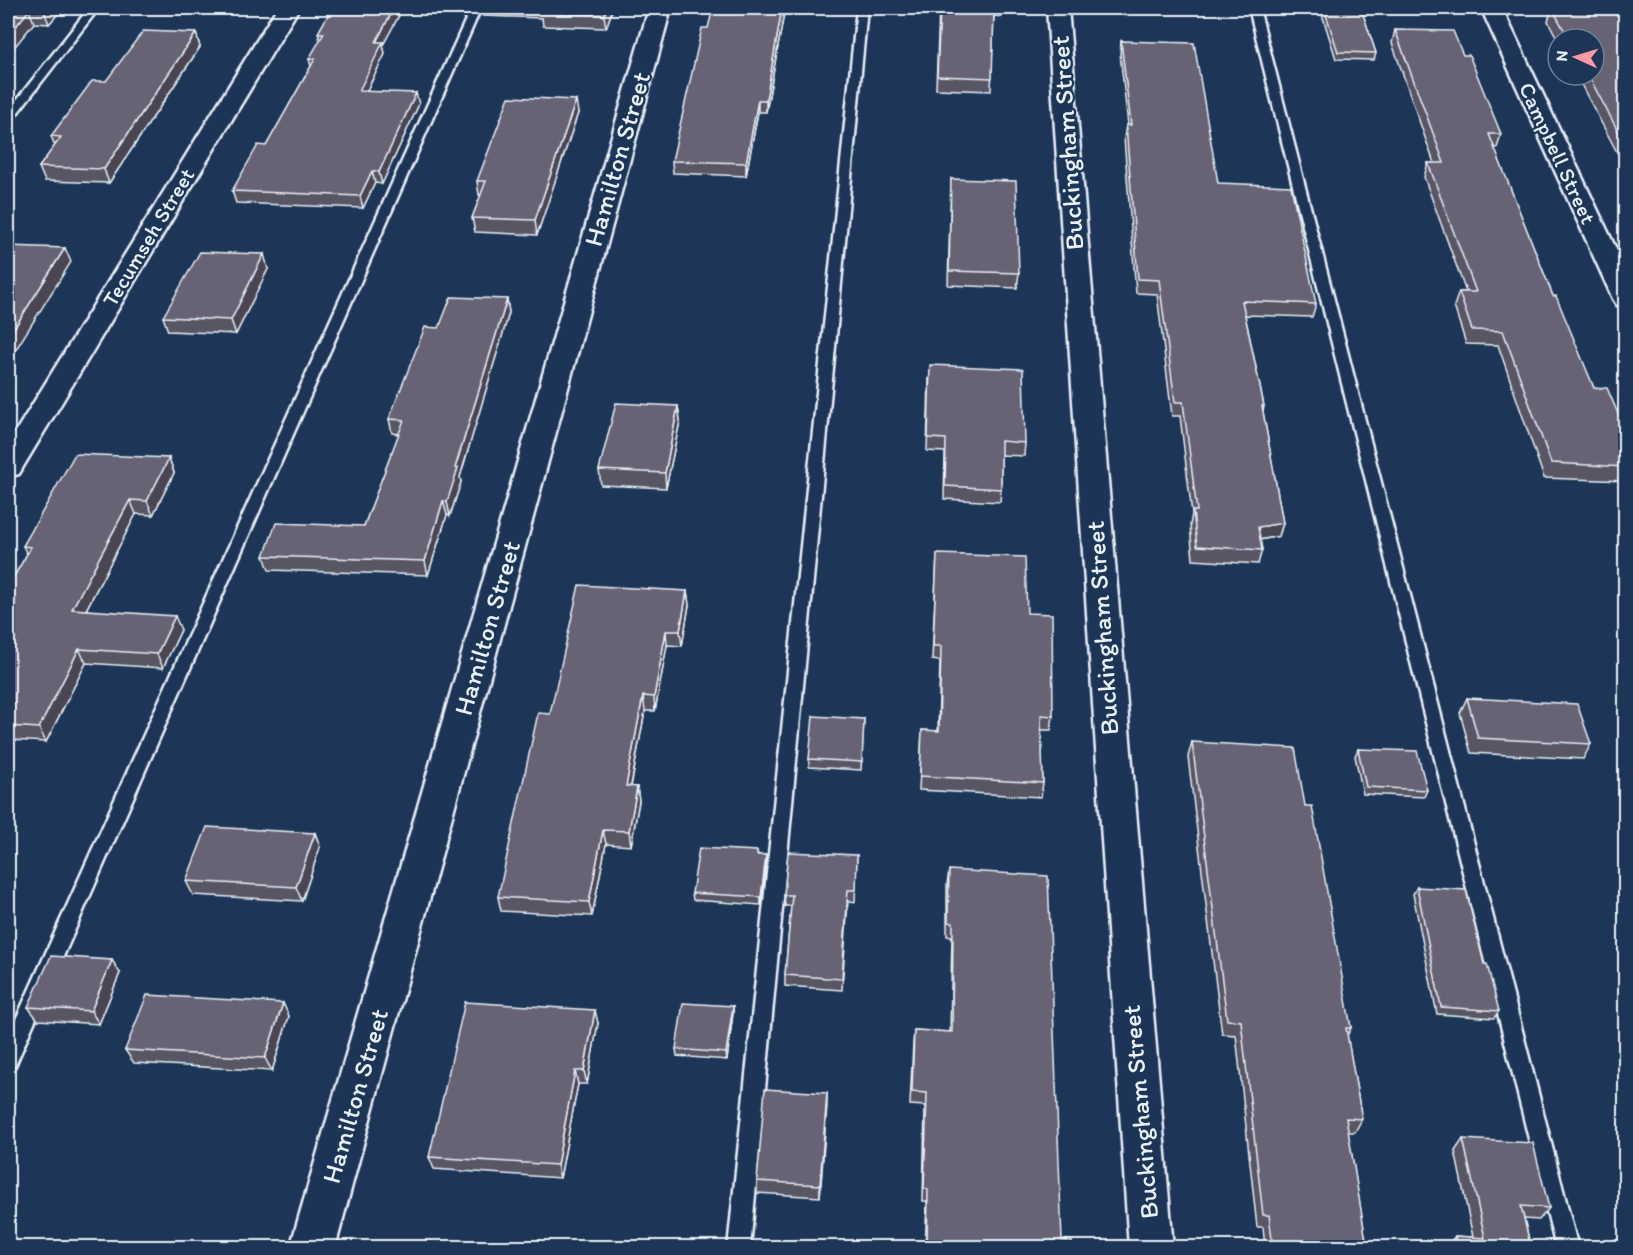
<svg xmlns="http://www.w3.org/2000/svg" width="1633" height="1255" font-family="Itim,sans-serif">
	<style>
		.lines { fill: none; stroke-linecap: round; stroke-linejoin: round }
		.lane-casing { stroke: #e8f1f8; stroke-width: 5 }
		.street-casing { stroke: #e8f1f8; stroke-width: 5 }
		.lane { fill: #1d3557; fill-rule: evenodd }
		.street { fill: #1d3557; fill-rule: evenodd }
		.wall { fill: #595465; stroke: #e8f1f8; stroke-width: 1.5 }
		.shaded-wall { fill: #494552; stroke: #e8f1f8; stroke-width: 1.5 }
		.building { fill: #686275; stroke: #e8f1f8; stroke-width: 1.5 }
		.labels { text-anchor: middle; stroke-width: 4.5; stroke-linejoin: round; paint-order: stroke }
		.far-street-label { font-size: 22px; fill: #e8f1f8; stroke: #1d3557 }
		.street-label { font-size: 26px; fill: #e8f1f8; stroke: #1d3557 }
	</style>
	<rect width="100%" height="100%" fill="#1d3557"/>
	<filter id="ink" filterUnits="userSpaceOnUse"><feTurbulence type="fractalNoise" baseFrequency=".0167" numOctaves="2"/><feDisplacementMap in="SourceGraphic" scale="12" xChannelSelector="R" yChannelSelector="G"/><feConvolveMatrix kernelMatrix="1 2 1 2 8 2 1 2 1" color-interpolation-filters="sRGB"/></filter>
	<g filter="url(#ink)">
		<g class="lines">
			<g class="lane-casing">
				<path id="lane" d="M89,8h10l-87,112 -4,1v-10z
					M471,8h10l-463,1051 -3,7 -7,2v-31z
					M857,8h10l-117,1240h-22z
					M1249,8h10l319,1240h-22z"/>
			</g>
			<g class="street-casing">
				<path id="street" d="M277,8h22l-276,459 -4,7 -11,3v-33z
					M649,8h22l-336,1240h-45z
					M1047,8h21l105,1240h-44z
					M1481,8h21l124,262v37l-9,-2 -4,-6z"/>
			</g>
			<use href="#lane" class="lane"/>
			<use href="#street" class="street"/>
		</g>
		<path class="wall" d="M8,8h55l-14,16 -15,-1z
			M332,8h71l-20,37 2,9 -18,37 52,13 -37,80 -7,-1 -12,25 -127,-5 -4,-12 34,-45 45,-80 -2,-7 11,-18 -2,-8z
			M482,8h131l-7,20 -63,-2 -1,-8 -59,-2z
			M785,8l-19,104h-8l-12,64 -73,-3 -1,-12 36,-133z
			M939,8h63l-1,9 -7,-1 -3,75 -55,-2z
			M1320,8h41l15,45 -2,7 -38,-1z
			M1552,8l74,19v142l-50,-94h18v-36l-36,1 -10,-19z
			M1395,30l68,25 38,79 -4,14h-3l59,148 41,92 32,44v49l-82,-3 -46,-133 -32,-1 -12,-38 5,-14h7l-42,-115 4,-14h6l-42,-120z
			M196,33l4,14 -91,136 -64,-2 -6,-14 16,-21 -4,-10 55,-55z
			M1121,41l97,142 98,121 -4,13 -67,-2 19,91 -1,6 20,111 -4,13 -19,4 2,10 -4,14 -65,-4 -3,-35 2,-11 -12,-98h-8l-15,-122 -21,-1 -12,-155 2,-13h2l-8,-71z
			M578,113l-41,122 -62,-3 -3,-14 9,-23h-2l-2,-14z
			M951,179l68,94 -2,15 -69,-3z
			M268,269l-32,65 -68,-3 -5,-14z
			M507,299l2,14 -49,164 1,5 -11,34 -3,-1 -19,60 -159,-5 -5,-14 100,-30 35,-92 -7,-1 -3,-14 50,-91z
			M929,378l96,65 -1,13 -23,-1v34l-1,13 -56,-3 1,-47 -18,-1z
			M678,406l2,15 -14,67 -65,-3 -2,-15z
			M169,458l5,15 -21,42 -17,-1 -50,96 95,20 -18,38 -77,-5 -40,79 -35,-2 -3,6v-159l19,-33 -4,-8z
			M937,554l90,59 26,103 -2,14h-10l2,53 -2,14 -122,-7 3,-60 16,1 2,-70 -8,-1z
			M687,591l2,14 -7,41 -15,-1 -12,66h-10l-14,76h6l2,14 -8,45 -25,-2 -14,72 -91,-5 -3,-14 52,-183z
			M1467,698l124,46 -8,15 -112,-6 -11,-40z
			M864,719l-3,51 -52,-3v-8z
			M1192,742l113,64 46,222 -4,8 15,83 -7,13h-7l19,115 3,1h-105l-2,-21h-6l-21,-192 -14,-1 -34,-277z
			M1358,749l69,41 -3,7 -61,-3 -8,-38z
			M315,833l5,14 -18,54 -109,-6 -7,-14z
			M757,851l1,4h8v7l-5,43 -68,-5 -1,-7z
			M857,855l-2,47 -7,-1 -6,89 -57,-4v-11l6,-69h-6l-1,-11z
			M949,870l113,370 10,8h-147l2,-47h-4l2,-95 -15,-1 3,-62 1,-13 36,2 2,-96h-5v-51z
			M1417,887l82,124 -5,7 -57,-4 -24,-120z
			M120,973l-21,51 -61,-4 -10,-13z
			M733,1006v7l-6,47 -50,-4 -1,-7z
			M289,1016l-17,55 -138,-8 -9,-13z
			M598,1023l-11,61h-9l-18,94 -126,-9 -5,-12z
			M827,1093l-7,104 -63,-4v-12z
			M1463,1139l86,69 -10,12 -15,-1 7,29h-85l9,-12 18,1 -18,-86z"/>
		<path class="shaded-wall" d="M47,8h16l-14,16 -5,-13z
			M394,8h9l-20,37 2,9 -24,48 -2,-11 17,-49z
			M607,8h6l-7,20 -2,-13z
			M782,8h3l-19,104v-12z
			M29,10l5,13 -26,32v-19z
			M196,33l4,14 -91,136 -5,-14z
			M416,93l3,11 -37,80 -3,-12z
			M576,100l2,13 -41,122 -2,-15z
			M758,100v12l-12,64v-13z
			M372,171l3,12 -12,25 -3,-12z
			M65,248l6,14 -63,100v-24z
			M264,254l4,15 -32,65 -5,-14z
			M507,299l2,14 -49,164 1,5 -11,34 -3,-14 8,-34z
			M678,406l2,15 -14,67 -1,-15z
			M169,458l5,15 -21,42 -6,-14z
			M130,500l6,14 -57,109 -7,-14z
			M443,501l4,14 -19,60 -3,-14z
			M1283,523l-4,13 -25,5 4,-14z
			M687,591l2,14 -7,41 -2,-15z
			M175,616l6,14 -18,38 -6,-14z
			M666,631l1,14 -12,66 -1,-14z
			M79,649l7,14 -40,79 -7,-14z
			M643,696l2,15 -17,90 -2,-15z
			M8,734l3,6 -3,6z
			M637,787l2,14 -8,45 -2,-15z
			M603,830l3,14 -14,72 -3,-14z
			M315,833l5,14 -18,54 -6,-14z
			M766,855v7l-5,43v-8z
			M112,960l8,13 -21,51 -8,-13z
			M283,1003l6,13 -17,55 -7,-13z
			M733,1006v7l-6,47 -1,-7z
			M595,1010l3,13 -11,61 -3,-13z
			M575,1071l3,13 -18,94 -3,-13z
			M827,1093v13l-7,91v-12z"/>
		<path class="building" d="M8,8h39l-3,3 -15,-1 -21,26z
			M332,8h62l-18,34h7l-24,49 57,2 -37,79 -7,-1 -12,25 -128,-5 26,-46 8,1 49,-87h-6l15,-26h-6z
			M544,8h63l-3,7 -62,-2z
			M713,8h69l-16,92h-8l-12,63 -74,-2 30,-133h6z
			M940,8h54l-2,70 -55,-2z
			M1324,8h37l15,45 -38,-1z
			M1552,8l63,2 11,17v119l-38,-71h6v-36h-25z
			M1395,30l58,1 10,24h6l32,79h-12l64,162h3l38,92h13l19,44v35l-75,-4 -48,-132 -31,-1 -13,-38h17l-48,-129h16z
			M143,31l53,2 -92,136 -65,-2 22,-30 -10,-1 41,-55h14z
			M1121,41l73,2 24,140 73,3 25,118 -74,-3 22,105h-2l21,117 -25,4 4,23 -65,-4 -4,-35h4l-14,-109h-8l-16,-122 -21,-1 -12,-154h5z
			M509,97l67,3 -41,120 -63,-2 14,-37h-9z
			M951,179l65,2 3,92 -70,-2z
			M8,246l57,2 -57,90z
			M200,252l64,2 -33,66 -68,-3z
			M451,297l56,2 -52,169h3l-11,34 -4,-1 -18,60 -161,-5 12,-33 88,3 40,-106 -15,-1 36,-92 14,1z
			M930,365l93,4 2,74 -24,-2v48l-56,-3 1,-47 -18,-1z
			M616,403l62,3 -13,67 -66,-3z
			M75,454l94,4 -22,43 -17,-1 -58,109 103,7 -18,38 -78,-5 -40,79 -31,-2v-139l23,-40 -8,-1z
			M937,554l88,3 2,56 25,1 1,102 -12,-1 2,68 -123,-7 2,-46 17,1 2,-85h-8z
			M579,585l108,6 -7,40h-14l-12,66 -11,-1 -17,90 11,1 -8,44 -26,-1 -14,72 -91,-5 40,-184 12,1z
			M1467,698l110,6 14,40 -113,-6z
			M813,716l51,3 -2,43 -53,-3z
			M1192,742l103,6 10,58h7l39,222h-5l16,91 -16,-1 21,129 3,1h-97l-4,-33h-6l-22,-194 -14,-1z
			M1358,749l59,2 10,39 -61,-3z
			M207,827l108,6 -19,54 -110,-6z
			M699,848l58,3v4h9l-5,42 -69,-4z
			M788,852l69,3 -1,35h-8l-6,89 -57,-4 7,-80h-8z
			M949,870l99,6 14,364 10,1v7h-145l1,-59h-4l3,-96 -15,-1 2,-62 38,2 1,-109 -5,-1z
			M1417,887l49,3 18,74h3l12,47 -58,-4z
			M51,956l61,4 -21,51 -63,-4z
			M147,995l136,8 -18,55 -140,-8z
			M465,1002l130,8 -11,61h-9l-18,94 -128,-8z
			M683,1003l50,3 -7,47 -50,-4z
			M765,1089l62,4 -7,92 -63,-4z
			M1463,1139l70,4 16,65 -28,-2 10,42h-74l-2,-12 30,2z"/>
	</g>
	<g class="labels">
		<g class="far-street-label">
			<text transform="translate(1558 153) rotate(65)" y="8">Campbell Street</text>
			<text transform="translate(148 237) rotate(-59)" y="8">Tecumseh Street</text>
		</g>
		<g class="street-label">
			<text transform="translate(1067 143) rotate(-94)" y="9">Buckingham Street</text>
			<text transform="translate(617 159) rotate(-74)" y="9">Hamilton Street</text>
			<text transform="translate(487 628) rotate(-74)" y="9">Hamilton Street</text>
			<text transform="translate(1102 628) rotate(-94)" y="9">Buckingham Street</text>
			<text transform="translate(355 1096) rotate(-74)" y="9">Hamilton Street</text>
			<text transform="translate(1140 1112) rotate(-95)" y="9">Buckingham Street</text>
		</g>
	</g>
	<rect width="1633" height="1255" fill="none" stroke="#1d3557" stroke-width="30"/>
	<rect x="15" y="15" width="1603" height="1225" fill="none" stroke="#e8f1f8" stroke-width="2" filter="url(#ink)"/>
	<g transform="translate(1576 57) rotate(274)"><circle r="28" fill="#1d3557" stroke="#6e8097" stroke-width="1.5"/>
	<path d="M0-4.5L10 22L0 15L-10 22Z" fill="#ff9aa2"/>
	<text y="-9" font-size="16" font-weight="bold" text-anchor="middle" fill="#e8f1f8">N</text>
	</g>
</svg>
